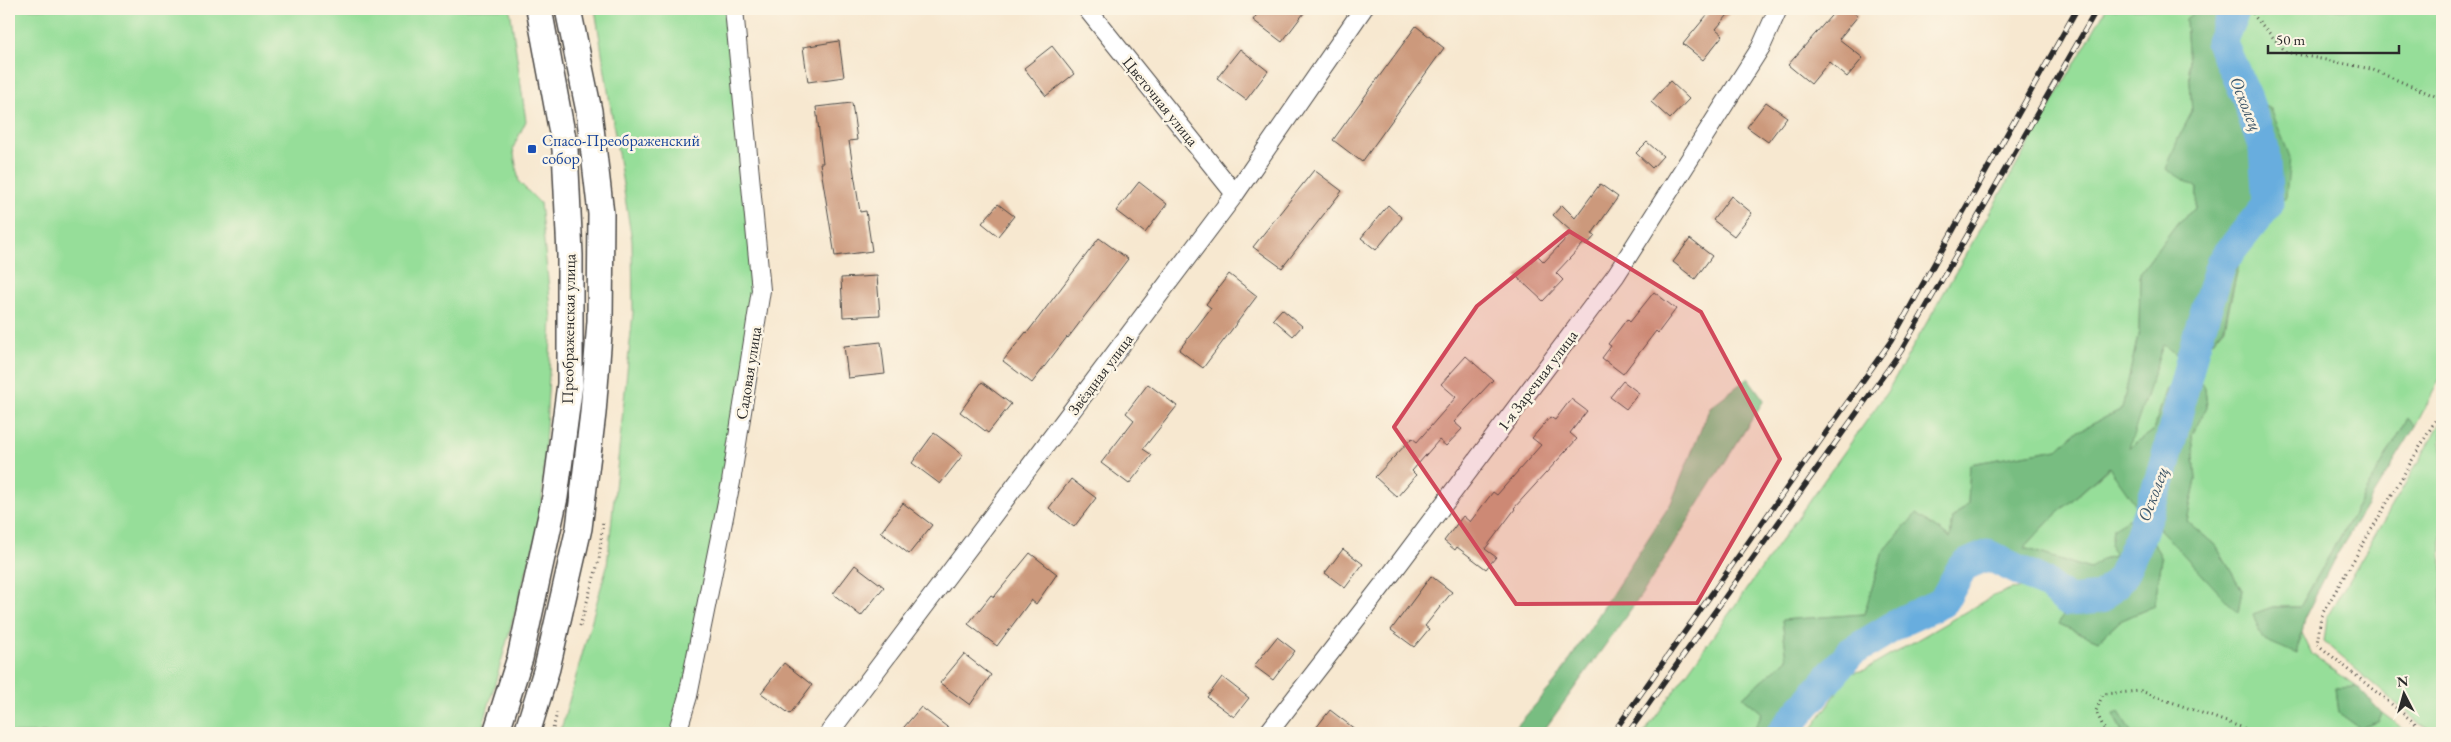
<svg xmlns="http://www.w3.org/2000/svg" width="2451" height="742" font-family="'EB Garamond',serif">
	<style>
		.green { fill: #96de99; stroke: #608462 }
		.forest { fill: #78bd81; stroke: #527456 }
		.lines { fill: none; stroke-linecap: round; stroke-linejoin: round }
		.river { stroke: #67adde; stroke-width: 31 }
		.building { fill: #cc997c }
		.street-casing { stroke: #4a4744; stroke-width: 20 }
		.secondary-casing { stroke: #4a4744; stroke-width: 28 }
		.path { stroke: #4a4744; stroke-width: 3; stroke-dasharray: 1 4; stroke-linecap: butt }
		.street { stroke: #fff; stroke-width: 18 }
		.secondary { stroke: #fff; stroke-width: 25 }
		.rail-casing { stroke: #2b2b2b; stroke-width: 5.5 }
		.rail { stroke: #fcf5e5; stroke-width: 4; stroke-dasharray: 11; stroke-linecap: butt }
		.marked { fill: #d1495b; fill-opacity: 0.2; stroke: #d1495b; stroke-width: 4; stroke-linejoin: round }
		.transit-dot { fill: #1a4fb4; stroke: #fcf5e5; stroke-width: 2 }
		.labels { text-anchor: middle; stroke-width: 5; stroke-linejoin: round; paint-order: stroke }
		.street-label { font-size: 16px; fill: #2b2b2b; stroke: #fcf5e5 }
		.transit-label { font-size: 16px; fill: #164399; stroke: #fcf5e5; text-anchor: start }
		.water-label { font-size: 18px; font-style: italic; fill: #40586a; stroke: #fcf5e5 }
	</style>
	<rect width="100%" height="100%" fill="#fcf5e5"/>
	<filter id="ink" filterUnits="userSpaceOnUse"><feTurbulence type="fractalNoise" baseFrequency=".02" numOctaves="2"/><feDisplacementMap in="SourceGraphic" scale="10" xChannelSelector="R" yChannelSelector="G"/><feConvolveMatrix kernelMatrix="1 2 1 2 8 2 1 2 1" color-interpolation-filters="sRGB"/></filter>
	<filter id="wash" filterUnits="userSpaceOnUse"><feTurbulence type="fractalNoise" baseFrequency=".0096" numOctaves="4" result="noise"/><feDisplacementMap in="SourceGraphic" scale="20" xChannelSelector="R" yChannelSelector="G"/><feGaussianBlur stdDeviation="1.12" result="paint"/><feColorMatrix in="noise" values="0 0 0 0 0 0 0 0 0 0 0 0 0 0 0 0 0 1.4 0 .05"/><feComposite in="paint" operator="in"/></filter>
	<g filter="url(#wash)">
		<rect width="100%" height="100%" fill="#f7e8d0"/>
		<path class="green" d="M9,9h501l16,112 -13,27 6,34 21,21 12,116 -11,201 -60,213h-472z
			M595,9h130l27,185 7,109 -83,430h-116l47,-167 26,-253 -1,-72z
			M2106,9h90l-10,11 6,92 -14,27 19,49 -1,20 -18,14 -38,51 -1,58 -17,78 -47,24 -17,16 -88,15 -2,40 -15,14 -3,20 -34,-24 -33,38 -19,62 -82,6 5,39 -44,38 20,16 -11,20h-108l243,-341z
			M2244,9h19l3,5 8,-5h168v366l-27,52 -7,-9 -108,189h-28l24,47 6,-21 10,21 45,33 -21,1 3,25 21,15 18,-6 4,-9 27,20h-277l-13,-21 -6,3 10,18h-314l27,-39 4,-19 25,-5 126,-73 20,-8 31,-3 25,20 -7,18 38,17 22,-20 34,-15 8,-47 -14,-28 5,-9 85,90 4,-22 -26,-44 -29,-25 9,-42 -4,-44 15,-29 -2,-19 -12,-9 8,-23 24,-28 18,-82 32,-42 11,-5 -15,-89 -17,-8 -27,-58 13,-33z
			M2163,344l13,9 10,2 -4,20 -15,13 -14,43 -25,18z
			M2442,421v312h-7l-15,-9 -96,-82 3,-25z
			M2110,467l31,45 -1,9 -12,-2 -14,37 -12,3 -12,10 -66,-21 27,-29z"/>
		<path class="forest" d="M2196,9h31l-11,32 26,55 14,53v63l-39,48 -31,95 -10,-2 -13,-8 -34,103 24,-17 14,-43 15,-13 -41,137 -32,-45 -58,52 -27,29 66,21 12,-10 12,-3 -3,-10 2,-18 15,-9 12,2 -2,12 -20,45 -18,18 -31,3 -24,-19 -57,-28 -27,11 -20,35 -38,19 -57,33 -70,83h-24l10,-20 -19,-16 44,-38 -5,-39 82,-6 19,-62 33,-38 34,24 3,-20 15,-14 2,-40 88,-15 17,-16 47,-24 17,-78 1,-58 38,-51 18,-14 1,-20 -31,-19 12,-30 14,-27 -6,-92z
			M2254,101l17,8 19,48 -4,41 -11,5 -4,-52z
			M2243,245l-19,82 -23,28 26,-91z
			M1748,378l16,22 -120,191 -102,142h-31l45,-52 115,-178 39,-96z
			M2193,378l12,9 2,20 -15,28 4,44 -9,42 29,25 26,44 -4,23 -85,-91z
			M2408,418l7,9 -82,134 -27,54 -9,39 -35,-15 -9,-25 19,-7h28z
			M2148,531l14,28 -8,47 -34,15 -22,20 -39,-17 8,-18 39,-4 20,-22z
			M2357,687l25,26 -4,9 -18,6 -21,-15 -3,-25z
			M2119,712l13,21h-9l-10,-19z"/>
		<g class="lines">
			<path class="river" d="M1782,733l68,-80 54,-33 39,-18 20,-36 25,-11 55,27 25,19 33,-3 20,-20 19,-42 24,-69 30,-119 27,-85 47,-59 -4,-55 -17,-50 -26,-57 14,-33"/>
		</g>
		<g id="blocks">
			<path class="building" d="M1261,9h46l-25,33 -29,-22z
				M1712,9h21l-17,20 7,6 -20,25 -20,-16z
				M1837,9h12l9,7 -19,23 24,19 -16,19 -18,-15 -18,22 -23,-19z
				M1416,26l28,22 -82,114 -29,-22z
				M839,41l5,36 -36,5 -5,-35z
				M1052,46l22,28 -28,22 -22,-28z
				M1240,49l28,22 -22,29 -29,-22z
				M1670,81l19,18 -19,20 -19,-17z
				M1766,102l21,15 -19,25 -21,-15z
				M852,103l5,37 -8,1 11,71 6,-1 6,40 -37,5 -15,-93h3l-7,-56z
				M1647,142l16,14 -11,12 -16,-15z
				M1314,170l28,21 -60,77 -29,-21z
				M1139,182l28,22 -22,29 -29,-22z
				M1600,184l18,13 -26,37 3,2 -9,10 -2,-3 -28,30 7,7 -20,21 -26,-24 20,-22 7,7 28,-30 -19,-17 9,-10 13,13z
				M1731,196l21,17 -18,23 -21,-16z
				M998,204l16,12 -16,20 -16,-13z
				M1388,205l14,13 -26,32 -15,-12z
				M1099,238l29,21 -60,79 -1,-1 -35,46 -29,-22 23,-29 1,1z
				M1690,239l22,17 -17,23 -22,-17z
				M1229,274l28,22 -54,72 -24,-18 32,-42 -5,-4z
				M877,276l3,39 -37,2 -2,-39z
				M1654,292l22,17 -18,24 -2,-2 -33,43 -21,-16 9,-12 -3,-2 19,-25 3,3z
				M1282,309l20,17 -9,10 -20,-17z
				M881,342l4,32 -37,4 -4,-32z
				M1466,356l27,24 -39,42 8,7 -16,17 -7,-6 -27,31 4,4 -19,22 -22,-20 37,-39 5,4 39,-45 -15,-13z
				M1623,381l16,12 -13,16 -16,-12z
				M982,382l29,22 -23,29 -28,-21z
				M1148,384l29,22 -34,43 9,6 -23,29 -28,-21 33,-43 -8,-7z
				M1571,399l16,12 -17,22 7,6 -63,69 1,1 -30,40 11,8 -10,12 -29,-22 -2,3 -11,-9 19,-25 7,6 23,-30 4,3 44,-50 -9,-7 18,-21 5,3z
				M934,433l29,22 -23,29 -28,-21z
				M1071,479l25,19 -22,29 -25,-19z
				M903,503l29,22 -23,29 -28,-22z
				M1343,549l20,15 -18,24 -20,-15z
				M1030,553l27,21 -21,30 -5,-4 -34,46 -29,-22 23,-29 3,2z
				M855,565l29,22 -23,29 -28,-22z
				M1431,576l21,16 -27,34 4,3 -15,18 -23,-17z
				M1277,637l18,14 -22,29 -19,-14z
				M964,654l27,21 -21,30 -30,-22z
				M784,663l28,22 -22,29 -29,-21z
				M1222,677l27,21 -15,19 -27,-20z
				M921,707l34,26h-56z
				M1330,710l30,23h-48z"/>
		</g>
	</g>
	<g filter="url(#ink)">
		<use href="#blocks" fill-opacity="0" stroke="#4a4744" stroke-width="1"/>
		<g class="lines">
			<g class="street-casing">
				<path id="street" d="M1087,9l148,185
					M677,733l11,-37 43,-214 30,-192 -27,-281
					M829,733l406,-539 128,-185
					M1268,733l124,-160 224,-298 145,-228 17,-38"/>
			</g>
			<g class="secondary-casing">
				<path id="secondary" d="M496,733l24,-75 35,-161 15,-113v-129l-5,-106 -26,-140
					M527,733l20,-65 32,-140 14,-115 7,-92 1,-107 -12,-103 -21,-102"/>
			</g>
			<path class="path" d="M2251,9l4,8 31,35 85,17 71,30
				M580,626l19,-66 4,-40
				M552,733l6,-24
				M2106,733l-10,-22 7,-17 38,-3 116,42
				M2427,733l-110,-89 4,-28 121,-207"/>
			<use href="#street" class="street"/>
			<use href="#secondary" class="secondary"/>
			<g class="rail-casing">
				<path id="rail" d="M1613,733l278,-392 186,-332
					M1628,733l273,-382 196,-342"/>
			</g>
			<use href="#rail" class="rail"/>
		</g>
	</g>
	<path class="marked" d="M1569,231l132,81 79,147 -83,144 -181,1 -122,-177 83,-121z"/>
	<rect class="transit-dot" x="527" y="144" width="10" height="10" rx="2.5"/>
	<g class="labels">
		<g class="street-label">
			<text transform="translate(1161 101) rotate(51)" y="6">Цветочная улица</text>
			<text transform="translate(568 329) rotate(-89)" y="6">Преображенская улица</text>
			<text transform="translate(748 373) rotate(-81)" y="6">Садовая улица</text>
			<text transform="translate(1100 374) rotate(-53)" y="6">Звёздная улица</text>
			<text transform="translate(1537 380) rotate(-53)" y="6">1-я Заречная улица</text>
		</g>
		<g class="transit-label">
			<text x="542" y="146">Спасо-Преображенский<tspan x="542" dy="18">собор</tspan></text>
		</g>
		<g class="water-label">
			<text transform="translate(2246 104) rotate(68)" y="6">Осколец</text>
			<text transform="translate(2153 494) rotate(-69)" y="6">Осколец</text>
		</g>
	</g>
	<rect width="2451" height="742" fill="none" stroke="#fcf5e5" stroke-width="30"/>
	<g transform="translate(2404 694) rotate(354)" stroke="#fcf5e5" stroke-width="4" paint-order="stroke">
	<path d="M0-4L9 19L0 12L-9 19Z" fill="#2b2b2b"/>
	<text y="-8" font-size="14" font-weight="bold" text-anchor="middle" fill="#2b2b2b">N</text>
	</g>
	<path d="M2268 45v8h131v-8" fill="none" stroke="#2b2b2b" stroke-width="2.5"/>
	<text x="2276" y="45" font-size="15" fill="#2b2b2b" stroke="#fcf5e5" stroke-width="4" paint-order="stroke">50 m</text>
</svg>
